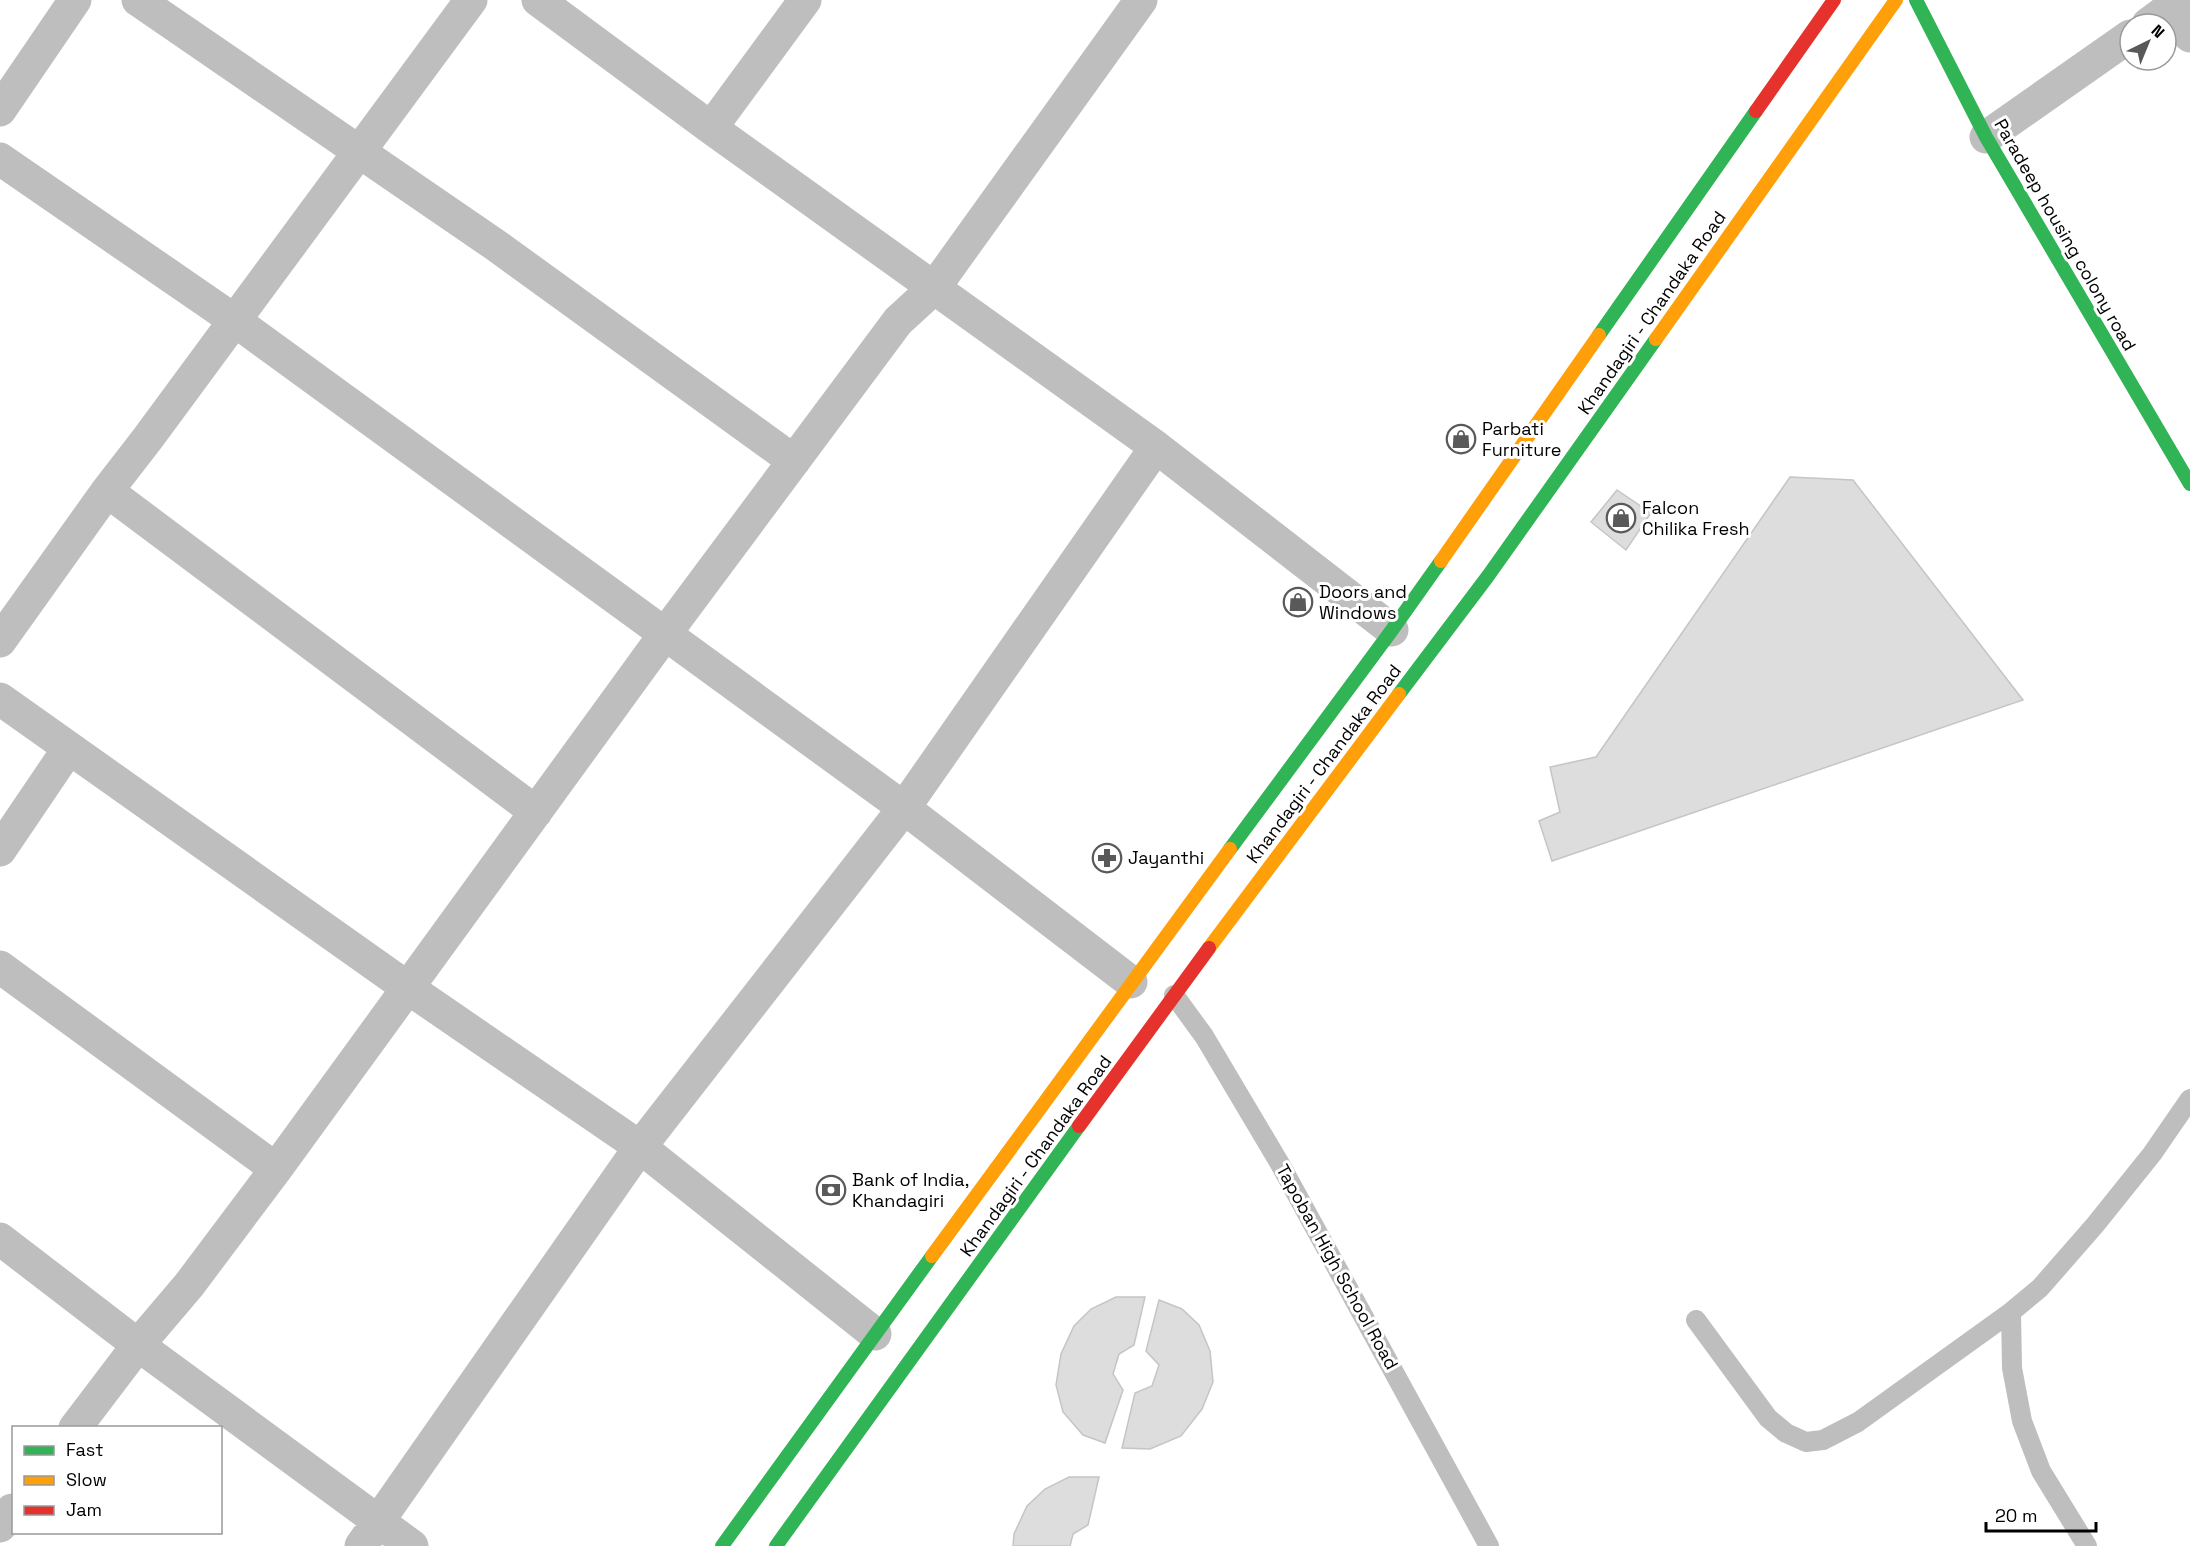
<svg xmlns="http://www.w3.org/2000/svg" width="2190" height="1546" font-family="'Space Grotesk',sans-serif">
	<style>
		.building { fill: #ddd; stroke: #c5c5c5; stroke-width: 1.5 }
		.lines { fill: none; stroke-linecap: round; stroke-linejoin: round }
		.lane { stroke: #bebebe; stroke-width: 20 }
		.street { stroke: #bebebe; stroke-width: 33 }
		.fast { stroke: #30b455; stroke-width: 14 }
		.slow { stroke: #ff9f0a; stroke-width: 14 }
		.jam { stroke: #e5322d; stroke-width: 14 }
		.labels { text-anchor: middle; stroke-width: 6; stroke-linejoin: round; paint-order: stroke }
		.street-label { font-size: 18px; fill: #000; stroke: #fff }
		.poi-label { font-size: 18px; fill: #000; stroke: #fff; text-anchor: start }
	</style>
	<rect width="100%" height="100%" fill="#fff"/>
	<path class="building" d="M1790,477l63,3 170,220 -471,161 -13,-40 21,-9 -10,-45 46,-10z
		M1617,490l34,23 -25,37 -35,-28z
		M1116,1297h29l-11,48 -15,9 -6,20 10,16 -18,53 -22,-8 -20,-23 -7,-27 5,-31 13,-28 17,-17z
		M1159,1300l23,9 17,16 11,26 3,31 -11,27 -21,27 -31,13 -28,-1 13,-55 17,-7 7,-21 -13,-14z
		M1069,1477h30l-11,48 -15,9 -3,12h-57l1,-12 13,-28 18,-17z"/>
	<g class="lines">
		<path class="lane" d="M1174,995l30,41 76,128 209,382
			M2011,1312l1,56 10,53 19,50 46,75
			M1696,1320l72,98 18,15 20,9 17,-2 35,-18 153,-110 29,-24 55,-63 57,-71 38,-55"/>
		<path class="street" d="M138,0l356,244 300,217
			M538,0l173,128 445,319 236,183
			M2164,12l26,24
			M2148,24l33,-24
			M0,110l75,-110
			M711,128l94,-128
			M1986,137l144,-101
			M0,159l234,161 670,488 227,174
			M107,491l429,321
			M0,641l107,-150 41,-53 323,-438
			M0,699l408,289 232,159 235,187
			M0,850l69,-102
			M0,967l276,202
			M0,1239l138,106 274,201
			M75,1428l63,-83 51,-60 87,-116 389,-535 233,-313 36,-33 207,-288
			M0,1526l12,-16
			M361,1546l279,-399 264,-339 252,-361"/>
		<path class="fast" d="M1916,0l70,137 204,347
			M1599,335l157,-224
			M1399,694l89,-118 168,-237
			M1230,849l162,-219 49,-69
			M722,1546l210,-290
			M776,1546l303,-420"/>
		<path class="slow" d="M1656,339l240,-339
			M1441,561l158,-226
			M1209,948l190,-254
			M932,1256l298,-407"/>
		<path class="jam" d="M1756,111l78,-111
			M1079,1126l130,-178"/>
	</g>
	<defs>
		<g id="shop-ring" transform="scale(1.5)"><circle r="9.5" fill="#fff" stroke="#595959" stroke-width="1.5"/><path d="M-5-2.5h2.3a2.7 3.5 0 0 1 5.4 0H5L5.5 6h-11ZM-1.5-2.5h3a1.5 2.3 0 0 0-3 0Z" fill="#595959"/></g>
		<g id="pharmacy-ring" transform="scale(1.5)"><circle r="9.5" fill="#fff" stroke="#595959" stroke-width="1.5"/><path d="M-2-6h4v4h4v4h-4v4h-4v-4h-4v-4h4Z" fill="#595959"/></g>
		<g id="bank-ring" transform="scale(1.5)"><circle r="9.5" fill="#fff" stroke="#595959" stroke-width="1.5"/><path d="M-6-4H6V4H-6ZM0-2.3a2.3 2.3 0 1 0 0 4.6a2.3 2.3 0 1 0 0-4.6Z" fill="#595959"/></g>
	</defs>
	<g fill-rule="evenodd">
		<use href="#shop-ring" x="1461" y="439"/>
		<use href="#shop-ring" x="1621" y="518"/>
		<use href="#shop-ring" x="1298" y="602"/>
		<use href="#pharmacy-ring" x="1107" y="858"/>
		<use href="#bank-ring" x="831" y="1190"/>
	</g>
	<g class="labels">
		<g class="street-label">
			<text transform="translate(2065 235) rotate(60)" y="6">Paradeep housing colony road</text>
			<text transform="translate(1652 313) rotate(-55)" y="6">Khandagiri - Chandaka Road</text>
			<text transform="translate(1324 764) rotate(-53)" y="6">Khandagiri - Chandaka Road</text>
			<text transform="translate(1036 1156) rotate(-54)" y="6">Khandagiri - Chandaka Road</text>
			<text transform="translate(1337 1267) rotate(61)" y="6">Tapoban High School Road</text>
		</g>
		<g class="poi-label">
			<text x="1482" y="435">Parbati<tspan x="1482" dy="21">Furniture</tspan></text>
			<text x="1642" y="514">Falcon<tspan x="1642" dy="21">Chilika Fresh</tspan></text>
			<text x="1319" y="598">Doors and<tspan x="1319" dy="21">Windows</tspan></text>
			<text x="1128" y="864">Jayanthi</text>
			<text x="852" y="1186">Bank of India,<tspan x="852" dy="21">Khandagiri</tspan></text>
		</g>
	</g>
	<rect x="12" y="1426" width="210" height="108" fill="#ffffff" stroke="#999999" stroke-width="1.5"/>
	<rect x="24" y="1446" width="30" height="9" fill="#30b455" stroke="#999999" stroke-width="1.5"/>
	<text x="66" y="1456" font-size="18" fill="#000000">Fast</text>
	<rect x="24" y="1476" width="30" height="9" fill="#ff9f0a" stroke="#999999" stroke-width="1.5"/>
	<text x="66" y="1486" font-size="18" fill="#000000">Slow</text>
	<rect x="24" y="1506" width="30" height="9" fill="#e5322d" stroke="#999999" stroke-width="1.5"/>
	<text x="66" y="1516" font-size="18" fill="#000000">Jam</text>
	<g transform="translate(2148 42) rotate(43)"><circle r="28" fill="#ffffff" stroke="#999999" stroke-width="1.5"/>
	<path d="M0-4.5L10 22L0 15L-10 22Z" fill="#595959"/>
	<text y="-9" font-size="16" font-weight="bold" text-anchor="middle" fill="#000000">N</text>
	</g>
	<path d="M1986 1522v9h110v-9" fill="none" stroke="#000000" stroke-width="3"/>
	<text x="1995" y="1522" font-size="18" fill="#000000" stroke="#ffffff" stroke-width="4.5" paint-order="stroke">20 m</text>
</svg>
